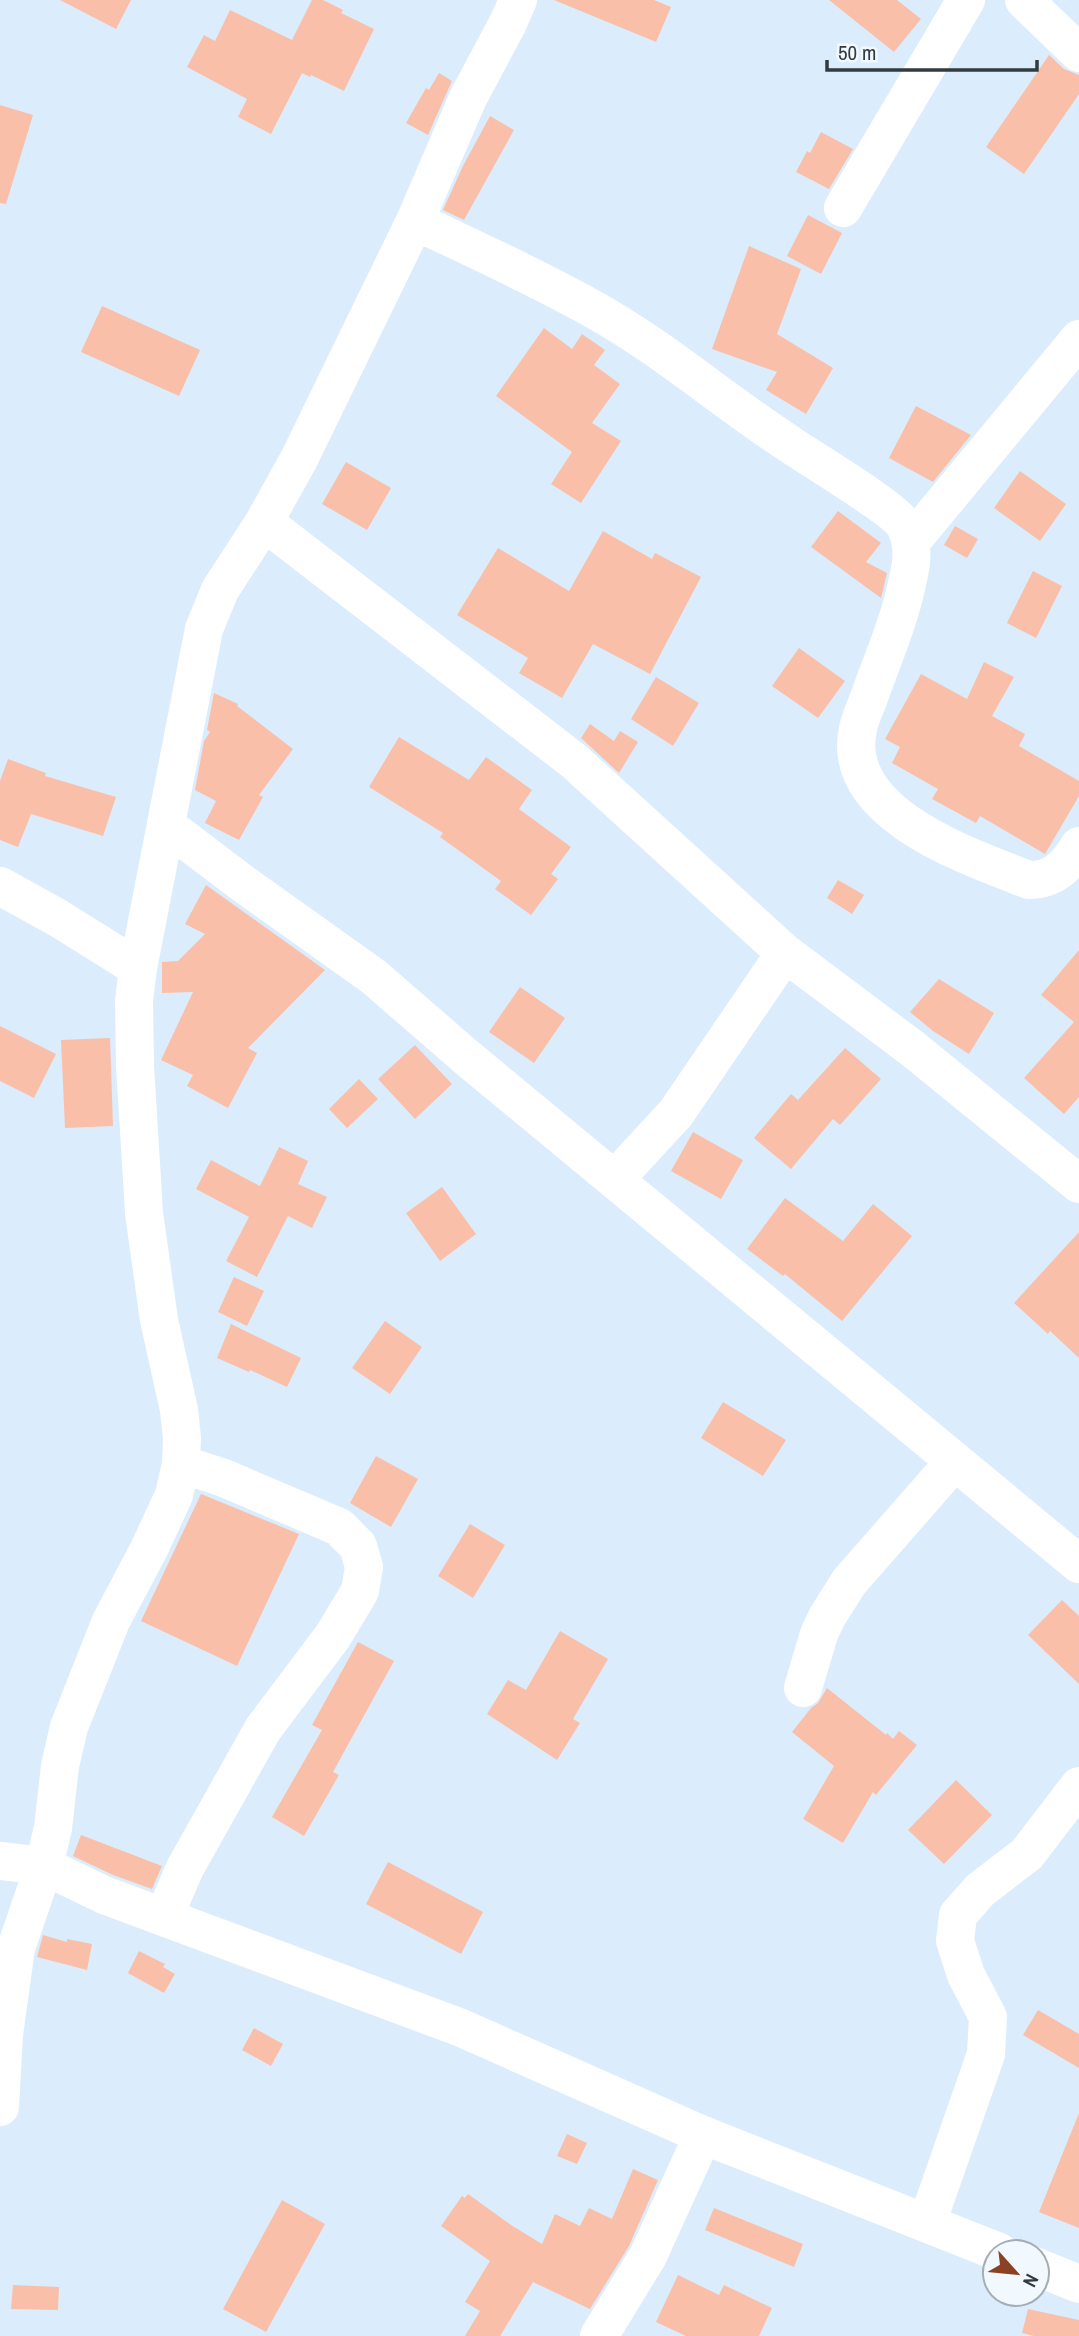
<svg xmlns="http://www.w3.org/2000/svg" width="1079" height="2336" font-family="'Archivo Narrow',sans-serif">
	<style>
		.building { fill: #f9bfa9 }
		.lines { fill: none; stroke-linecap: round; stroke-linejoin: round }
		.minor { stroke: #fff; stroke-width: 38 }
		.major { stroke: #fff; stroke-width: 38 }
	</style>
	<rect width="100%" height="100%" fill="#dbedfc"/>
	<path class="building" d="M60,0h71l-15,29z
		M312,0h11l20,10 -2,3 33,16 -30,62 -33,-16 -1,2 -8,-4 -31,61 -33,-17 9,-18 -60,-32 17,-32 11,6 15,-31 62,30z
		M554,0h100l17,7 -15,35z
		M829,0h68l24,19 -27,33z
		M1049,55l15,14 15,6v19l-55,80 -38,-27z
		M439,73l13,8 -24,54 -22,-12 20,-35 3,2z
		M0,105l33,10 -27,89 -6,-1z
		M490,116l24,14 -50,90 -21,-10 20,-44z
		M821,132l32,17 -24,40 -33,-17 11,-21 3,2z
		M808,215l34,18 -21,41 -34,-18z
		M749,246l52,23 -24,65 56,34 -27,46 -40,-24 11,-18 -65,-23z
		M102,306l98,44 -21,46 -98,-44z
		M544,328l28,21 10,-15 23,16 -11,15 26,19 -28,39 29,18 -40,62 -30,-19 21,-32 -76,-56z
		M916,406l55,29 -38,47 -44,-24z
		M346,462l45,26 -24,42 -45,-26z
		M1020,471l46,33 -26,37 -46,-33z
		M838,511l43,32 -15,19 21,11 -6,25 -70,-51z
		M955,526l23,13 -11,19 -23,-13z
		M603,531l49,28 3,-6 46,24 -51,97 -57,-30 -31,54 -43,-25 9,-15 -71,-43 41,-67 71,43z
		M1033,571l29,15 -26,52 -29,-15z
		M799,648l46,33 -27,37 -46,-32z
		M984,662l30,15 -22,39 33,18 -6,12 60,35v15l-34,58 -65,-38 -4,7 -44,-24 6,-10 -46,-26 8,-16 -15,-8 36,-65 46,25z
		M656,677l43,26 -26,43 -42,-27z
		M214,693l24,11 -1,2 56,43 -34,46 4,2 -24,43 -34,-17 11,-22 -21,-11 9,-49 6,-9 -3,-2z
		M590,724l24,17 6,-10 18,11 -19,31 -38,-35z
		M399,737l70,43 17,-23 46,33 -13,19 52,38 -20,27 7,5 -27,36 -36,-26 6,-8 -61,-44 3,-4 -74,-46z
		M8,759l38,14 -1,3 71,21 -13,39 -72,-22 -13,33 -18,-7v-59z
		M838,880l26,15 -12,19 -25,-16z
		M206,885l119,85 -77,78 9,5 -29,55 -41,-22 6,-11 -32,-15 32,-68 -31,1v-31l16,-1 27,-27 -20,-10z
		M1079,950v147l-15,17 -40,-36 50,-56 -33,-27z
		M939,979l55,34 -25,41 -36,-23 -23,-19z
		M520,987l45,31 -31,45 -45,-31z
		M0,1026l56,28 -22,44 -34,-17z
		M110,1038l3,88 -48,2 -4,-88z
		M415,1045l37,39 -37,35 -37,-40z
		M845,1048l36,31 -41,46 -7,-6 -42,50 -37,-31 37,-44 7,6z
		M359,1079l19,20 -31,29 -18,-19z
		M693,1132l50,28 -22,39 -50,-28z
		M279,1147l29,14 -10,23 29,13 -15,31 -24,-12 -31,61 -31,-16 23,-44 -53,-28 15,-29 49,26z
		M442,1187l34,47 -36,27 -34,-48z
		M785,1198l58,43 30,-37 39,32 -70,85 -57,-47 -2,2 -36,-27z
		M1079,1232v126l-29,-27 -2,3 -34,-31z
		M234,1277l30,14 -17,35 -29,-14z
		M385,1321l37,26 -32,47 -38,-26z
		M231,1324l70,34 -14,29 -37,-17 -1,2 -32,-14z
		M723,1402l63,38 -23,36 -62,-38z
		M376,1456l42,23 -27,48 -41,-24z
		M201,1494l98,40 -62,132 -96,-45z
		M470,1524l35,21 -32,53 -35,-22z
		M1062,1600l17,16v68l-51,-49z
		M560,1631l48,28 -35,60 7,4 -23,37 -70,-46 21,-34 18,10z
		M358,1642l36,19 -61,111 6,3 -35,61 -32,-19 50,-87 -10,-5z
		M827,1688l59,47 1,-2 6,6 6,-8 18,14 -41,50 -3,-3 -30,51 -40,-24 31,-53 -42,-34 19,-24 7,-5z
		M956,1780l36,35 -48,49 -36,-34z
		M81,1835l81,31 -10,23 -39,-14 -40,-19z
		M388,1862l95,50 -22,42 -95,-50z
		M43,1935l24,7v-3l25,5 -5,26 -50,-13z
		M139,1951l26,13 -2,3 12,7 -11,19 -36,-20z
		M1038,2010l41,24v34l-56,-33z
		M254,2028l29,16 -12,22 -29,-16z
		M1079,2113v115l-40,-16z
		M567,2134l20,9 -10,21 -20,-8z
		M633,2169l25,11 -29,66 -39,63 -57,-27 -33,54h-35l15,-25 -15,-9 25,-41 -49,-35 21,-30 3,2 3,-4 43,31 31,19 13,-30 25,12 9,-18 23,11z
		M282,2200l43,24 -59,108 -43,-23z
		M714,2208l89,36 -9,23 -89,-37z
		M678,2275l41,20 5,-10 48,23 -13,28h-73l-30,-14z
		M13,2285l46,2 -1,23 -47,-1z
		M1028,2309l51,11v16h-45l-12,-3z"/>
	<g class="lines">
		<path class="minor" d="M1024,0l55,53
			M843,208l123,-208
			M415,221c59,28 119,55 176,87 71,39 132,93 200,137 20,14 108,66 115,83 11,23 3,48 -3,72 -8,32 -22,63 -33,95 -4,11 -10,23 -12,34 -19,85 112,128 171,151 25,0 38,-14 50,-34
			M264,522l310,239 211,192 128,96 166,135
			M911,542l168,-203
			M167,826l78,59 129,92 91,79 614,508
			M0,886l58,32 80,50
			M616,1178l60,-65 109,-160
			M803,1688l16,-54 8,-17 22,-35 106,-121
			M176,1921l-7,-16 16,-37 78,-139 70,-93 27,-45 4,-24 -6,-21 -19,-19 -115,-49 -43,-14
			M0,2107l4,-72 12,-87 28,-82 9,-38 7,-62 9,-39 42,-106 38,-72 25,-54 7,-31 1,-26 -3,-28 -20,-90 -15,-107 -9,-148 -1,-64 4,-33 66,-339 16,-39 44,-68 35,-63 116,-238 53,-123 40,-75 10,-23
			M927,2223l59,-169 2,-37 -22,-42 -11,-34 3,-26 22,-25 47,-36 52,-68
			M599,2336l49,-80 55,-121"/>
		<path class="major" d="M0,1861l44,5 60,29 355,132 244,108 296,117
			M1037,2267l42,17"/>
	</g>
	<g transform="translate(1016 2273) rotate(117)"><circle r="33" fill="#f1f9ff" stroke="#a5adb3" stroke-width="2"/>
	<path d="M0-5L12 26L0 18L-12 26Z" fill="#8a4223"/>
	<text y="-10" font-size="19" font-weight="bold" text-anchor="middle" fill="#333a40">N</text>
	</g>
	<path d="M827 60v10h210v-10" fill="none" stroke="#333a40" stroke-width="3.5"/>
	<text x="838" y="60" font-size="21" fill="#333a40" stroke="#f1f9ff" stroke-width="5" paint-order="stroke">50 m</text>
</svg>
